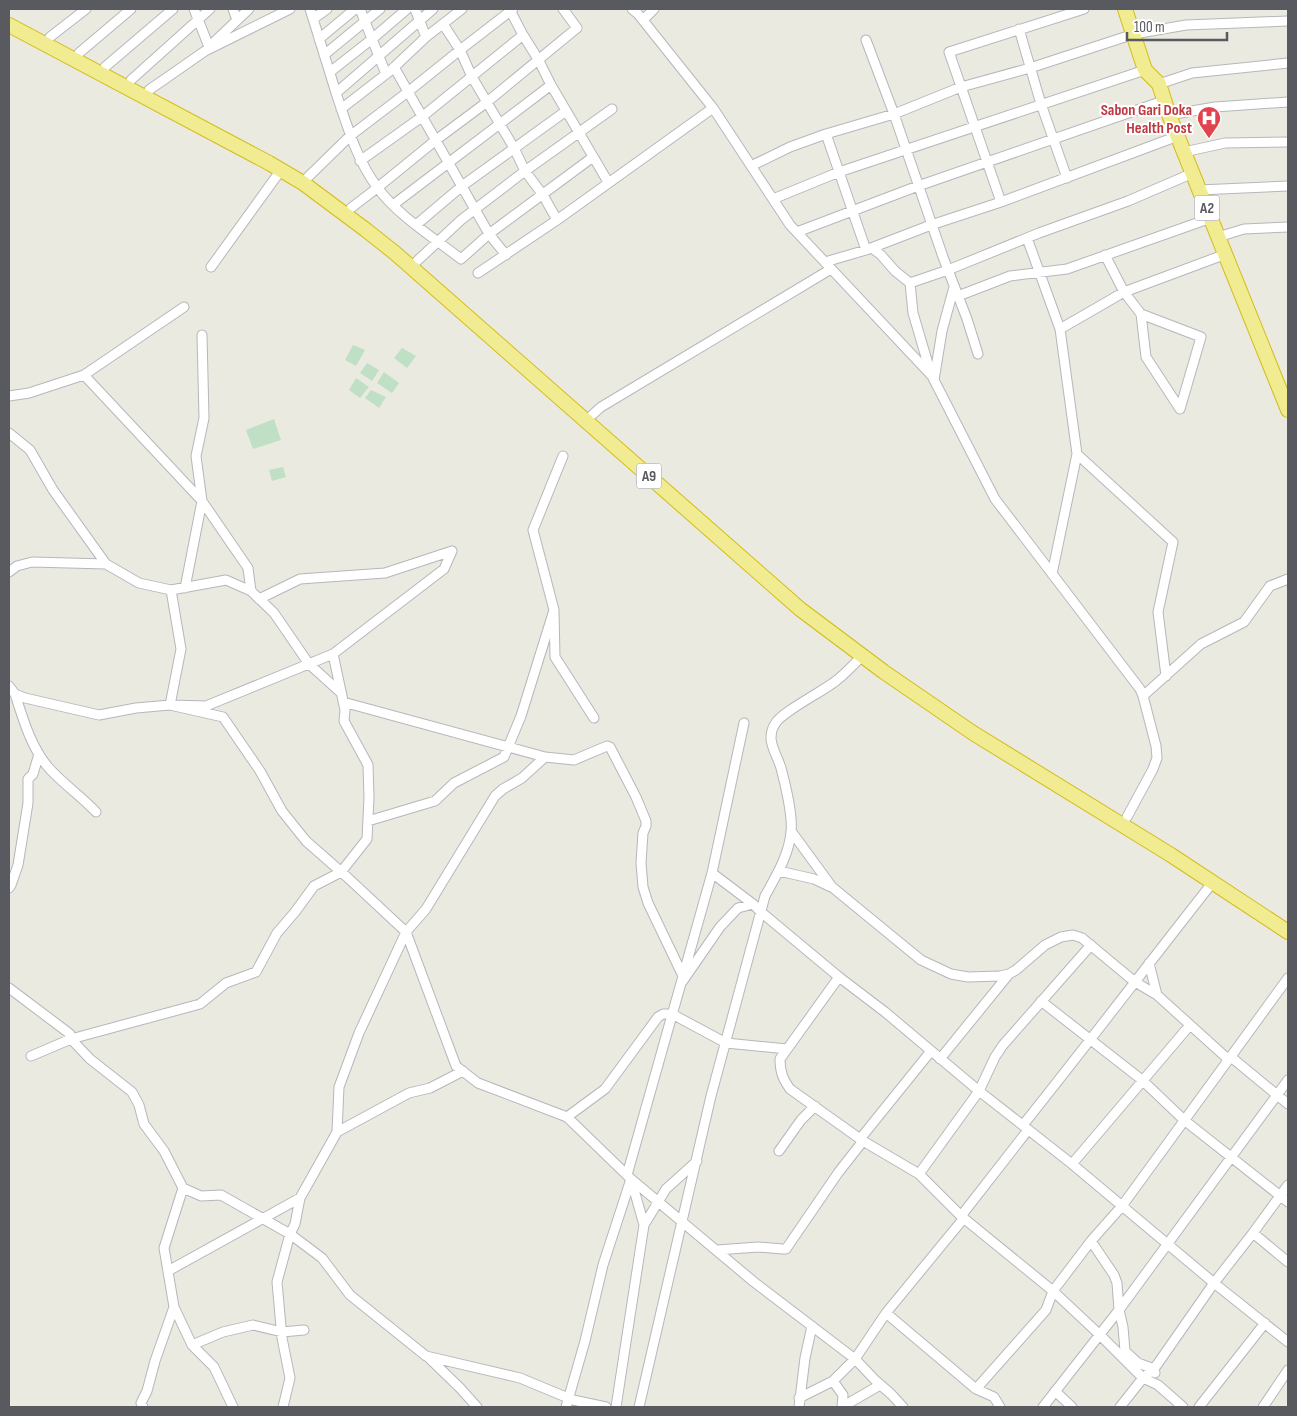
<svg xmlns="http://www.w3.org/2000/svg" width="1297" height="1416" font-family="'Sofia Sans Condensed',sans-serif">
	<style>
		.green { fill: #bfe0c5 }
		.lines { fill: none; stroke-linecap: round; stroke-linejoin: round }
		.minor-casing { stroke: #b6b7bc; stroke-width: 11 }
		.highway-casing { stroke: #d3bd18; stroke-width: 16 }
		.minor { stroke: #fff; stroke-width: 9 }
		.highway { stroke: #f1eb91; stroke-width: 14 }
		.labels { text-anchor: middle; stroke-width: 4; stroke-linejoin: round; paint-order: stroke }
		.shield { fill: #fff; stroke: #8b8c8f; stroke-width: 1 }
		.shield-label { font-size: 15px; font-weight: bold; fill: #595a5f }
		.health-label { font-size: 16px; font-weight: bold; fill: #be3a42; stroke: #fff; text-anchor: end }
	</style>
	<rect width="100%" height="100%" fill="#eaeae0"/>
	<path class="green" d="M353,345l12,5 -9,16 -11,-6z
		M402,348l14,8 -9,12 -13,-10z
		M367,363l12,7 -7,11 -12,-8z
		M384,372l15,11 -7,10 -15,-10z
		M356,378l13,9 -9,11 -11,-8z
		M371,390l15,7 -7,11 -14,-10z
		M274,419l7,21 -28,9 -7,-19z
		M283,467l3,10 -14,4 -3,-11z"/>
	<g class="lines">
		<g class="minor-casing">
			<path id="minor" d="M194,9l15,38
				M233,9l4,11
				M310,9c9,29 18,58 27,87 11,32 20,64 40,91 20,28 57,51 84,72l28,-25 104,-77
				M360,9l26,65
				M415,9l11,28
				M632,9l6,5 75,94 77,117 142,151 63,123 145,190 3,7 13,50 1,12 -4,11 -26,48
				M510,10l13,25 15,24 13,26 57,97
				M313,19l14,-10
				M643,20l11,-11
				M443,24l17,26 12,27 42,71 11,23 18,24 14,25
				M1019,29l22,75 26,74
				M50,37l36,-28
				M319,39l36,-30
				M866,40l28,74 49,143 24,62 11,35
				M212,44l37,-35
				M79,53l52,-44
				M324,55l56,-46
				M105,67l68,-58
				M394,67l95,167 17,21
				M330,72l42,-33 35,-30
				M131,80l79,-71
				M1159,84l33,-11 96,-10
				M149,90l56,-39 85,-42
				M336,93l97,-84
				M341,109l49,-38 36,-34 36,-28
				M1169,115l46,-8 73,-5
				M826,134l40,116
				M1184,152l41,-9 63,-1
				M360,161l63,-45 100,-81
				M751,166l39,-19 36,-13 68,-20 67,-27 69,-19 104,-34 52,-9 102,-4
				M308,177l42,-41 59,-45 51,-41 53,-41
				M1199,190l89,-4
				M773,199l66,-27 306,-102
				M1001,202l-52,-150 135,-43
				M393,205l158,-120
				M351,208l26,-20 59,-48 51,-38 90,-74 -14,-19
				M416,225l46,-39 104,-75
				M797,232l121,-46 245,-85
				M1218,237l26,-8 44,-2
				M1027,238l33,91 17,125
				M872,248l9,7 14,16 15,12 3,30 18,61
				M1105,255l19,37 17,22 60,23 -21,72 -34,-52 -5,-43
				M417,261l44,-41 64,-49 87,-62
				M825,262l41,-12 65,-25 70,-23 177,-66
				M211,267l70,-97
				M478,273l79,-53 156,-112
				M910,283l38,-13 91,-37 89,-32 65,-28
				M958,296l52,-20 57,-7 144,-51
				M1060,329l64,-37 102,-38
				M84,375l118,126 46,67 3,23
				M934,380l8,-49 12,-44
				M9,396l20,-3 55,-18 100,-68
				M592,415l9,-8 230,-138
				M9,433l21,17 23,40 53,74
				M563,456l-30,74 21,80 1,47 39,61
				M9,572l8,-6 15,-4 74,2 33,19 32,7 55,-10 25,11 23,22 35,51 31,28
				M1052,574l25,-120 96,88 -15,70 8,64
				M185,588l17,-87 -6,-45 8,-38 -2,-83
				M259,599l41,-20 85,-6 67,-22
				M333,654l-127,52 -36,-1 53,12 37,54 22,40 24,30 41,36 59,55 50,134 22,17 89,34 64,62 123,103 101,77 21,22 15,13 12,13
				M9,686l6,8 10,4 74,17 37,-7 34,-3 11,-56 -10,-59
				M15,694c8,25 16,53 33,73 15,17 33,29 48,45
				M1143,696l58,-52 43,-22 26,-36 18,-7
				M343,702l202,55
				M368,821l67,-20 19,-18 50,-26 17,-41 33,-106
				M791,831l41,56 89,73 30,14 17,3 32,-1 9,-2 7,-4 29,-25 16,-8 12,-2 9,3 53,44 22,13 72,65
				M779,871l35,8 17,8
				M712,873l41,31
				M9,888l2,-3 7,-20 10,-62v-24l5,-5 6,-20
				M1149,963l8,32
				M839,977l-59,82c0,13 3,20 10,30l73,52 56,33 42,42 92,75 47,44 43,43 15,7 25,22
				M682,982l38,-55 18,-19 15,-4 8,8 78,65 46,35 94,79 93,73 142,119 74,59
				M9,988l61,46 1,5 19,20 42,33 7,13 5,19 20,27 19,37 18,8 20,-1 69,39 -13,48 5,56 8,40 -7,29
				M1041,1001l101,79 42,40 104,82
				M31,1056l40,-17 129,-35 26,-21 30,-11 21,-39 18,-21 19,-26 27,-14 26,-33 2,-41 -1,-33 -24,-44 1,-11 -12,-56 111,-85 8,-18
				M1231,1057l57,47
				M940,1059l69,-85
				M567,1117l38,-28 53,-72 5,-3h9l54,29 61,6
				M1023,1125c64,-80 126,-162 190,-243
				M337,1132l72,-39 21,-5 33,-17
				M860,1139l71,-88
				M779,1151l22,-31 14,-14
				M1072,1164l118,-139
				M919,1174l60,-83 16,-34 8,-12 88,-100
				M627,1175l85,-302 32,-150
				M183,1188l-19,60 10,59 18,38 31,-13 30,-7 29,7 22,-2
				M961,1216l67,-86
				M644,1225l22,-36 31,-28
				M1253,1233l35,29
				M1091,1241l23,34 3,8 2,27 4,17 2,24 13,12 16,6 1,4
				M717,1250l41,-3 25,2h3l52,-76 25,-32
				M168,1271l132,-73
				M886,1313l90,76 18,8 6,10
				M192,1345l22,22 19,40
				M427,1356l33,32 17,19
				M833,1381l10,14 -1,12
				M976,1389l70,-79 7,-19 38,-50 31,-35 166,-228
				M1055,1391l17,16
				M799,1398l34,-17 22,-22 31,-46 78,-95
				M143,1407l-2,-4 6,-12 8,-30 19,-54
				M566,1407l19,-66 18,-76 28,-86
				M606,1407l-33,-7 -53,-22 -94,-22 -76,-61 -28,-37 -32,-24 5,-10 5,-26 37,-66 2,-45 20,-54 47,-101 20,-23 69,-113 8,-7 19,-11 23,-21 29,3 33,-14 3,1 26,50 10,24v5l-3,7 -2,30 2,24 5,16 35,73
				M616,1407l28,-182 -13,-46
				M639,1407l72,-311 54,-200c11,-20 24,-41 26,-64 2,-15 -6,-49 -10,-64 -3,-10 -9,-19 -10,-29 0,-5 1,-11 4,-15 6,-12 49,-33 62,-44 9,-7 17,-16 25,-24
				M799,1407l6,-49 7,-32
				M842,1407l38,-22
				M1043,1407l76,-97 169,-230
				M1120,1407l23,-29 11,-9 60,-86 39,-50 35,-48
				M1199,1407l66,-84
				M1263,1407l25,-37"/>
		</g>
		<g class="highway-casing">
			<path id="highway" d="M1125,9l20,61 14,14 10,31 119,295
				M9,25l260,138 34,20 63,47 29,23 405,356 84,63 89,61 198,122 117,77"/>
		</g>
		<use href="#minor" class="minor"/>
		<use href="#highway" class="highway"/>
	</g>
	<defs>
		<g id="hospital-pin" transform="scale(1.25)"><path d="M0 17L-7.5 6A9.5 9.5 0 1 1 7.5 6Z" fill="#e0444e" stroke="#fff"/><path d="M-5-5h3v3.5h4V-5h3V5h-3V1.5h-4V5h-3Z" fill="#fff"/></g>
	</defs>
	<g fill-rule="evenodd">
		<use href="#hospital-pin" x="1209" y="118"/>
	</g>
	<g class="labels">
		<g class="shield">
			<rect x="1194.5" y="195.5" width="25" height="25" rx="4"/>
			<rect x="636.5" y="463.5" width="25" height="25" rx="4"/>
		</g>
		<g class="shield-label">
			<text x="1207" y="213">A2</text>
			<text x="649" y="481">A9</text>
		</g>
		<g class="health-label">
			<text x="1192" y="115">Sabon Gari Doka<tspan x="1192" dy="18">Health Post</tspan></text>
		</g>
	</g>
	<rect width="1297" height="1416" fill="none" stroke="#595a5f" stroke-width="20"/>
	<path d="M1127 32v8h100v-8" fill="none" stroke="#595a5f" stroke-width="2.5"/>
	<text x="1134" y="32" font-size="15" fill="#595a5f" stroke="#ffffff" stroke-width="4" paint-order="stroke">100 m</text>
</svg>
